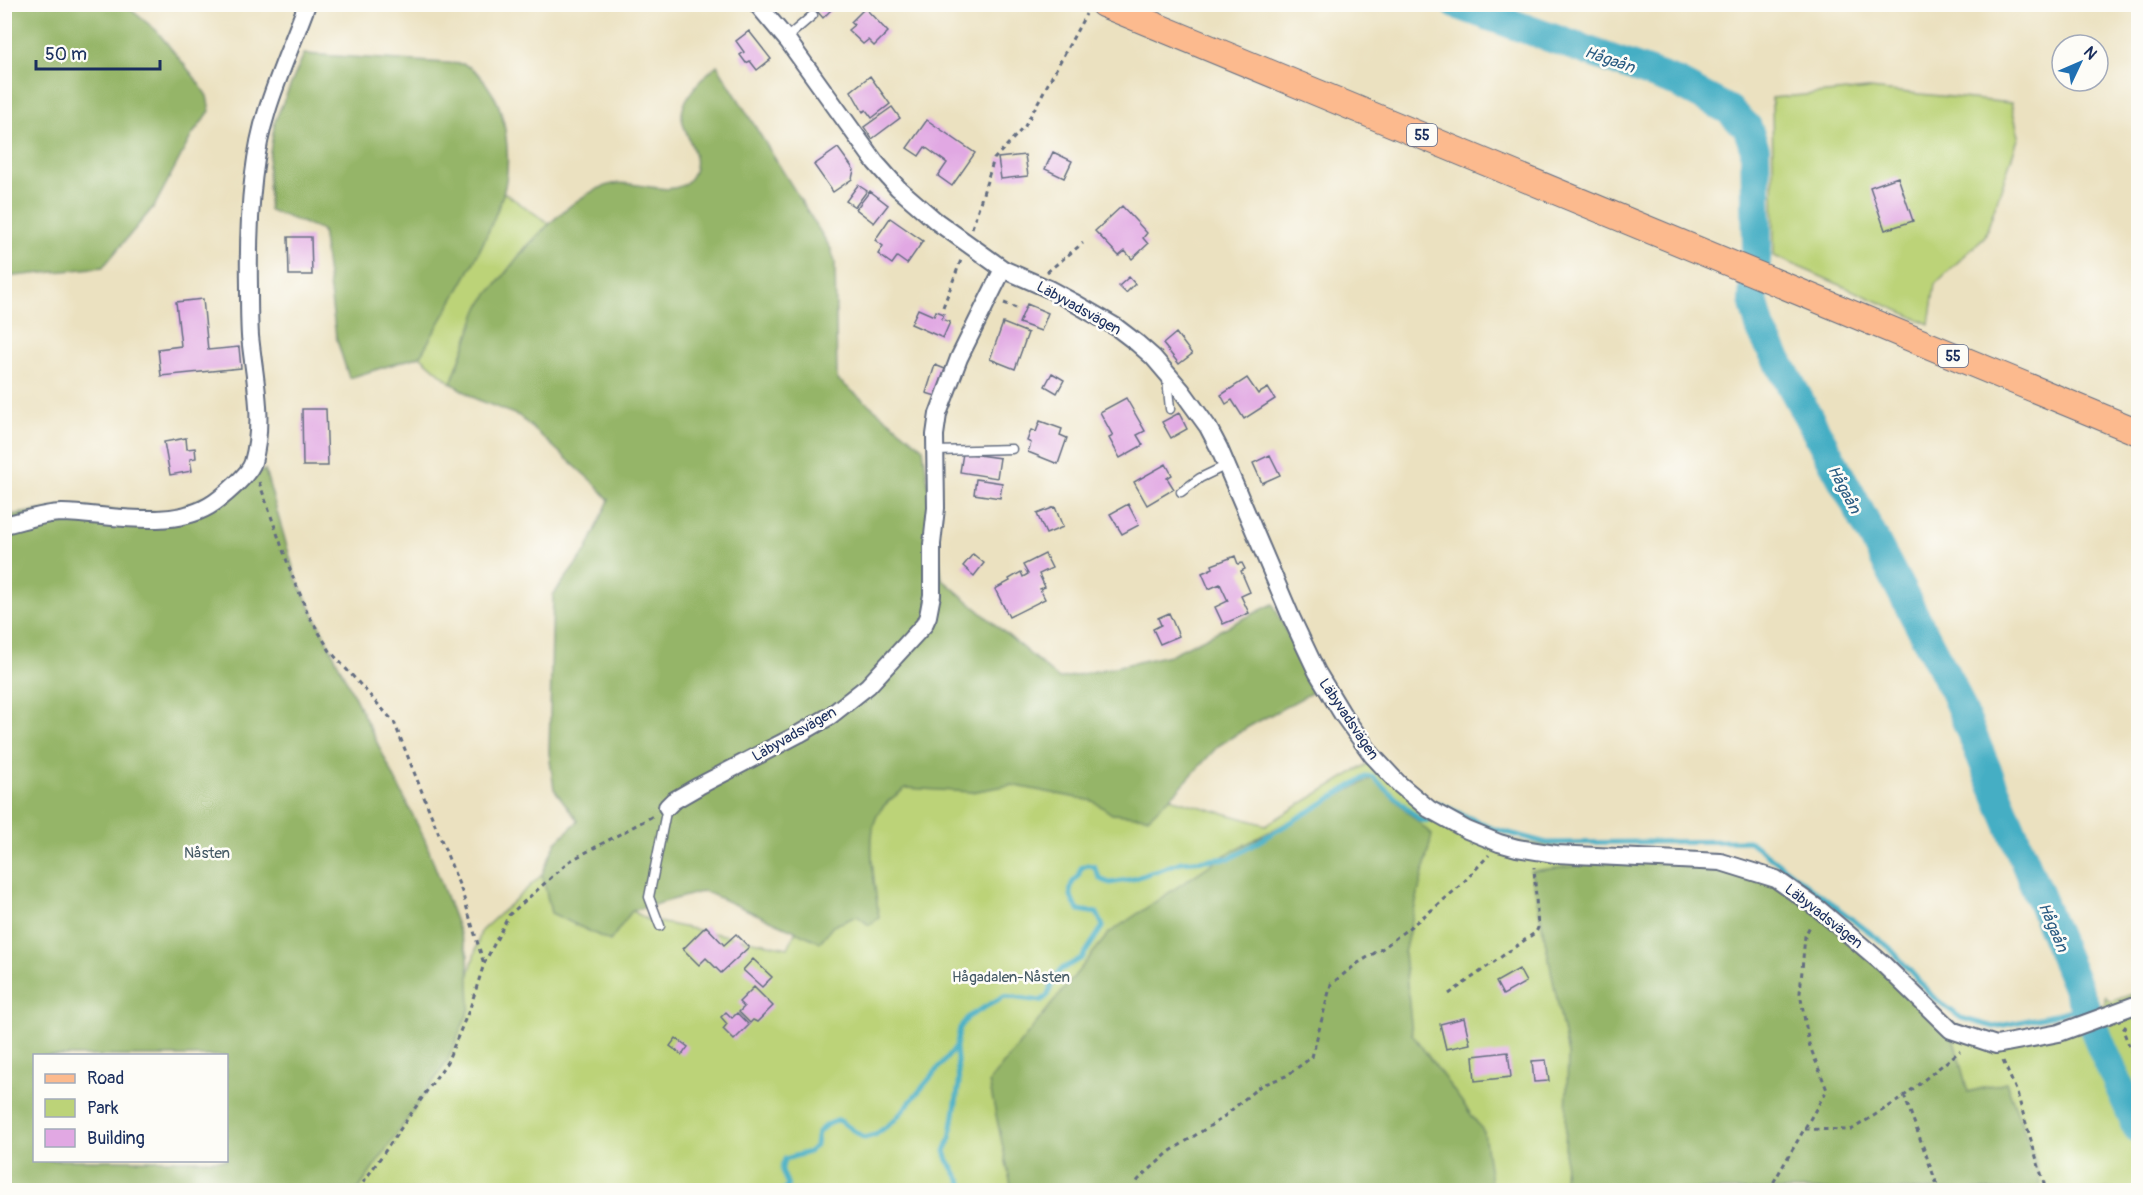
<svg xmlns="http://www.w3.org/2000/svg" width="2143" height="1195" font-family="Pangolin,sans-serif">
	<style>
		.green { fill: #bcd378; stroke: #6c816b; stroke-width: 1.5 }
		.forest { fill: #95b568; stroke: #587263; stroke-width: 1.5; fill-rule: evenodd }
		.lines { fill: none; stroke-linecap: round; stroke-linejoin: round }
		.stream { stroke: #45aec4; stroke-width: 5 }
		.river { stroke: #45aec4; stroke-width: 30 }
		.building { fill: #e1a8e3 }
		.lane-casing { stroke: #646d80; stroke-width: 11 }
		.street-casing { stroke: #646d80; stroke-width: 20 }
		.primary-casing { stroke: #646d80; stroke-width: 28 }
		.path { stroke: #646d80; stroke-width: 3; stroke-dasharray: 4.5 4.5; stroke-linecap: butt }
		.lane { stroke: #fff; stroke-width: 8 }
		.street { stroke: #fff; stroke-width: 16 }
		.primary { stroke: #fcba8e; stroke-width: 26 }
		.labels { text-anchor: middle; stroke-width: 5; stroke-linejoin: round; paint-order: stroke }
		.shield { fill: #fdfcf7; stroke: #5f6c8c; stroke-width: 1.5 }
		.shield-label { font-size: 14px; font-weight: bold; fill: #1b2f5e }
		.street-label { font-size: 15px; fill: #1b2f5e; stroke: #fdfcf7 }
		.park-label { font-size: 15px; fill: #435864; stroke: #fdfcf7 }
		.water-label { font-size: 16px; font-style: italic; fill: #2a5b82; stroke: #fdfcf7 }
	</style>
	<rect width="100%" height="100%" fill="#fdfcf7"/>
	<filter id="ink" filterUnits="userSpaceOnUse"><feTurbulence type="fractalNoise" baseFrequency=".0167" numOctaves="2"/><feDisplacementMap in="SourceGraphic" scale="12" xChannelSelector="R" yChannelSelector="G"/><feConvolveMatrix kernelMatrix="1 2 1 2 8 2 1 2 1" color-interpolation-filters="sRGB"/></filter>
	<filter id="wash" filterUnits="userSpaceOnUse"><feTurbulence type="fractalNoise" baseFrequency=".008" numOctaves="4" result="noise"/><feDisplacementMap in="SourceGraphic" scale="24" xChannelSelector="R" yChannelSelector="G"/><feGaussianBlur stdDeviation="1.35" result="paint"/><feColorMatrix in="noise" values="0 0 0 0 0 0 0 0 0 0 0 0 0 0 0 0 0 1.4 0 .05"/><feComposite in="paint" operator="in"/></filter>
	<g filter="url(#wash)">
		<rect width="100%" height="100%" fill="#ebe1c0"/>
		<path class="green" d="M1869,89l142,14 8,33 -34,100 -50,48 -6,40 -155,-68 -2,-158z
			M503,192l47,32 -25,24 -45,58 -29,77 -31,-27 54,-94z
			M1377,758l46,45 79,37 122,16 325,165 52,23 104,-40v-8l5,6 28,-10v198h-1796l110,-154 29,-105 73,-67 94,56 140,28 51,-111 55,-62 268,21 104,29z"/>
		<path class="forest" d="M5,4l120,1 31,25 39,48 12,18 3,15 -18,24 -37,70 -52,62 -98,10z
			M304,54l159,10c16,6 22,18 31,32 14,24 17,72 9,98 -19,58 -53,110 -83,162l-71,22 -13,-41 -14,-107 -53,-20 -1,-45 7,-44z
			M717,65l114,184 4,13 2,117 86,69 19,131 117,100 111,-24 103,-51 42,87 -67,36 -30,19 -41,45 -28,26 -37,-3 -19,-13 -82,-16 -40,7 -65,-4c-11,8 -25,17 -30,30 -10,23 0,74 3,100l-10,7 -12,-9 -24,10 -13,16 -116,-51 -72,20 -22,30 -59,-28 -9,-39 14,-32 22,-21 -24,-32 -5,-36 4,-158 33,-44 23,-51 -13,-15 -77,-69 -43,-17 -25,-16c7,-17 13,-34 19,-51 3,-9 6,-18 10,-26 4,-8 11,-15 17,-22 25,-33 74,-92 116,-100 21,-5 58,15 75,-3 20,-22 -6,-45 -6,-65 0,-20 22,-40 35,-51z
			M265,470l31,108 129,262 43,115 2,53 -23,54 -89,128h-353v-674l56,-9 107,6zM34,1056h192v104h-192z
			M1372,778l60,57 -28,118 8,81 72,98 8,58h-480l-23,-108 120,-149 116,-78z
			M1648,858l128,21 175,151 17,62 38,-10 29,78 6,30h-499l22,-5 4,-131 -37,-183z"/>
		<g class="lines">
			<path class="stream" d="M1437,803l57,26 53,14 202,-2 140,106 44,50 28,21 33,9 60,-12 30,-9
				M956,1047l3,37 -9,55 -5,12 3,9 18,30
				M784,1190l4,-4c-3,-13 -10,-12 -3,-27l24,-7 7,-7 2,-13 8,-7 13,-5 25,18 11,-3 20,-15 61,-73 4,-19 8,-11 36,-21 37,5 6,-5 8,-19 5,-7 22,-12 21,-32 -6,-13 -18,-3c-9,-10 -13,-25 -1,-33l3,-9 6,-3 7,1 6,13 10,4 23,-4 48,-17 50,-4 137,-82 6,2 46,42 7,1"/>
			<path class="river" d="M1456,4l222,79 51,27 18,17 8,22 2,96 -4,55 8,30 92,169 101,192 149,359 35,78"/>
		</g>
		<g id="blocks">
			<path class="building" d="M811,4h26l-14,14z
				M865,8l23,24 -14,14 -6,-6 -5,4 -15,-14 6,-5 -3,-3z
				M749,31l22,28 -14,11 -7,-9 -4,2 -6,-8 4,-3 -8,-11z
				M870,76l20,28 -18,14 -6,-8 -3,2 -12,-21z
				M892,107l8,11 -28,21 -8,-12z
				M927,120l48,33 -23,33 -14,-10 9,-13 -22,-16 -6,9 -12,-8z
				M838,148l16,22 -2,9 -19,13 -19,-27z
				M1053,152l19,9 -8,17 -19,-9z
				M1025,155l3,21 -27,3 -3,-21z
				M1898,177l15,44 -28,9 -15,-43z
				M858,185l9,6 -12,16 -9,-6z
				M870,191l18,14 -14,18 -18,-14z
				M1122,206l25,27 -4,5 5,6 -16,15 -7,-8 -6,5 -24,-25z
				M890,218l33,23 -16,23 -10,-7 -5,7 -14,-10 5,-8 -8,-6z
				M288,237h23l1,38h-23z
				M1129,277l6,7 -9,9 -7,-7z
				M203,299l5,51 31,-3 2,21 -80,8 -3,-27 23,-3 -5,-44z
				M1027,304l21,9 -7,18 -22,-8z
				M918,309l16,7 2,-5 8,3 -2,5 8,3 -7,16 -32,-14z
				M1003,323l25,10 -13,36 -25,-10z
				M1176,333l16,21 -13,10 -16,-20z
				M935,365l10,4 -9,27 -10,-3z
				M1052,373l12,7 -7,13 -12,-7z
				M1247,378l11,16 10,-6 7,11 -31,20 -12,-19 -6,4 -5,-9z
				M1126,398l19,33 -8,4 6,10 -23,13 -11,-20 4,-2 -13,-24z
				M302,409h24l2,57h-25z
				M1179,413l8,16 -16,9 -9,-16z
				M1040,421l22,8 -2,6 7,3 -9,26 -30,-12 3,-9 -4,-2 4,-11 5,2z
				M186,438l1,11 8,-1 1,10 -6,1 2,12 -22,4 -6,-33z
				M963,453l37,5 -3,20 -37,-6z
				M1270,455l10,20 -18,8 -9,-20z
				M1166,464l6,11 -5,3 7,11 -27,16 -13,-23z
				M976,479l26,4 -2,15 -26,-4z
				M1128,504l11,21 -17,9 -12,-20z
				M1055,507l8,20 -17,7 -9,-20z
				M973,554l11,9 -10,13 -11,-10z
				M1045,554l7,14 -13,6 6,13 -5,2 5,10 -36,18 -14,-28 15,-8 -1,-2 12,-7 2,5 5,-3 -5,-9z
				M1235,556l3,8 4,-1 3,6 -4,2 9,21 -9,4 8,17 -26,11 -8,-17 13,-6 -8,-17 -11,5 -7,-16 11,-5 -1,-3z
				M1169,613l10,23 -19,8 -7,-15 8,-4 -3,-7z
				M706,926l18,19 12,-11 13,13 -28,26 -15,-15 -7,7 -16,-16z
				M753,959l19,18 -10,10 -19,-17z
				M1519,969l7,13 -23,13 -7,-13z
				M754,987l19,19 -16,16 -4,-2 -3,3 -11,-11 5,-5 -5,-5z
				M726,1012l6,6 5,-5 12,12 -15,15 -11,-11 4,-5 -6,-7z
				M1464,1018l6,26 -24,5 -6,-25z
				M676,1038l12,9 -6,8 -12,-9z
				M1508,1052l3,25 -36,4 -2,-25z
				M1546,1060l3,21 -15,1 -2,-21z"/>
		</g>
	</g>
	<g filter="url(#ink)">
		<use href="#blocks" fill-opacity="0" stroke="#646d80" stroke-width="1.5"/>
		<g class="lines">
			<g class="lane-casing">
				<path id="lane" d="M785,39l28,-24
					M1167,379l3,30
					M936,451l76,-2
					M1181,492l19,-14 27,-13
					M660,926l-11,-29 18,-90"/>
			</g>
			<g class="street-casing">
				<path id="street" d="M757,4l31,37 87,121 23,26 38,33 67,48 46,20 24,13 43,25 21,16 16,14 29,34 26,36 11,21 72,169 26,55 26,43 29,40 27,29 30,25 38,21 32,13 18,5 38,6 166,8 55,17 44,31 61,52 70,68 45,15 63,-12 79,-29
					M4,525c18,-4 40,-12 58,-12 45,1 106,17 147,-7 12,-7 41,-32 44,-44 12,-42 1,-85 -3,-126 -1,-17 -1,-34 -1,-50 -1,-56 1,-122 18,-175 11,-36 27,-71 40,-107
					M667,807l6,-6 26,-15 100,-52 31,-18 38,-30 56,-61 4,-9 4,-21v-51l4,-36 -1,-73 3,-21 21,-56 44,-89"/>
			</g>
			<g class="primary-casing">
				<path id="primary" d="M1103,4l1035,428"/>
			</g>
			<path class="path" d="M972,228l22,-69 31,-33 61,-112
				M1047,272l36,-29
				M1004,303l12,5
				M943,307l18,-47
				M259,482l30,85 19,47 22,37 64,71 68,170 22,72
				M1449,994l87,-62 2,-4 -4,-61
				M2126,1026l-3,4 15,39
				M2003,1061l13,29 30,100
				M1904,1095l35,95
				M1805,1129l46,1 48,-30 61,-49
				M358,1190l89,-128 23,-54 14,-44 25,-49 61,-54 83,-45
				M1134,1190l4,-10 31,-28 52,-33 39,-33 26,-10 26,-19 19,-73 27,-21 25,-15 50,-39 28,-24 28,-30
				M1769,1190l58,-100 -18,-46 -9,-51 5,-57 6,-12"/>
			<use href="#lane" class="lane"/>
			<use href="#street" class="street"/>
			<use href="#primary" class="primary"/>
		</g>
	</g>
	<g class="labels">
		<g class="shield">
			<rect x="1407" y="124" width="30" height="22" rx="4.5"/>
			<rect x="1938" y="345" width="30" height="22" rx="4.5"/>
		</g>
		<g class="shield-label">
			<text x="1422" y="140">55</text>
			<text x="1953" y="361">55</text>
		</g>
		<g class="street-label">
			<text transform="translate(1079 308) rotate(29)" y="5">Läbyvadsvägen</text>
			<text transform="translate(1349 719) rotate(56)" y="5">Läbyvadsvägen</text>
			<text transform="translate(794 734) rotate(-30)" y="5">Läbyvadsvägen</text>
			<text transform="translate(1824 916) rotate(38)" y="5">Läbyvadsvägen</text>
		</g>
		<g class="park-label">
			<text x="207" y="858">Nåsten</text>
			<text x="1011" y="982">Hågadalen-Nåsten</text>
		</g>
		<g class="water-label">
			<text transform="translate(1610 59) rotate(19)" y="6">Hågaån</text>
			<text transform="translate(1845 489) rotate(62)" y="6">Hågaån</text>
			<text transform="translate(2054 927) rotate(67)" y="6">Hågaån</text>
		</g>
	</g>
	<rect width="2143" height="1195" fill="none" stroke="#fdfcf7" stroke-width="24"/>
	<rect x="33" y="1054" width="195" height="108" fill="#fdfcf7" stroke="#a3aaba" stroke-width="1.5"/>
	<rect x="45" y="1074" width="30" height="9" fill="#fcba8e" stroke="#a3aaba" stroke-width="1.5"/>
	<text x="87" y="1084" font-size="18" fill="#1b2f5e">Road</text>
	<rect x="45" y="1099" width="30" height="18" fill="#bcd378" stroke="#a3aaba" stroke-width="1.5"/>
	<text x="87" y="1114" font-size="18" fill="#1b2f5e">Park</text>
	<rect x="45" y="1129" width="30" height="18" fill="#e1a8e3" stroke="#a3aaba" stroke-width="1.5"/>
	<text x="87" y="1144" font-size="18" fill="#1b2f5e">Building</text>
	<g transform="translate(2080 63) rotate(46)"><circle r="28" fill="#fdfcf7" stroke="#a3aaba" stroke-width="1.5"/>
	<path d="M0-4.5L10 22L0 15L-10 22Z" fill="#1f6fb2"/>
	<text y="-9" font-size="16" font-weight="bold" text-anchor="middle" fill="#1b2f5e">N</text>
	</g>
	<path d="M36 60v9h124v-9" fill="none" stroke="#1b2f5e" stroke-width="3"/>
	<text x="45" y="60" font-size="18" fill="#1b2f5e" stroke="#fdfcf7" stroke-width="4.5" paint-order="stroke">50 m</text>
</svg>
